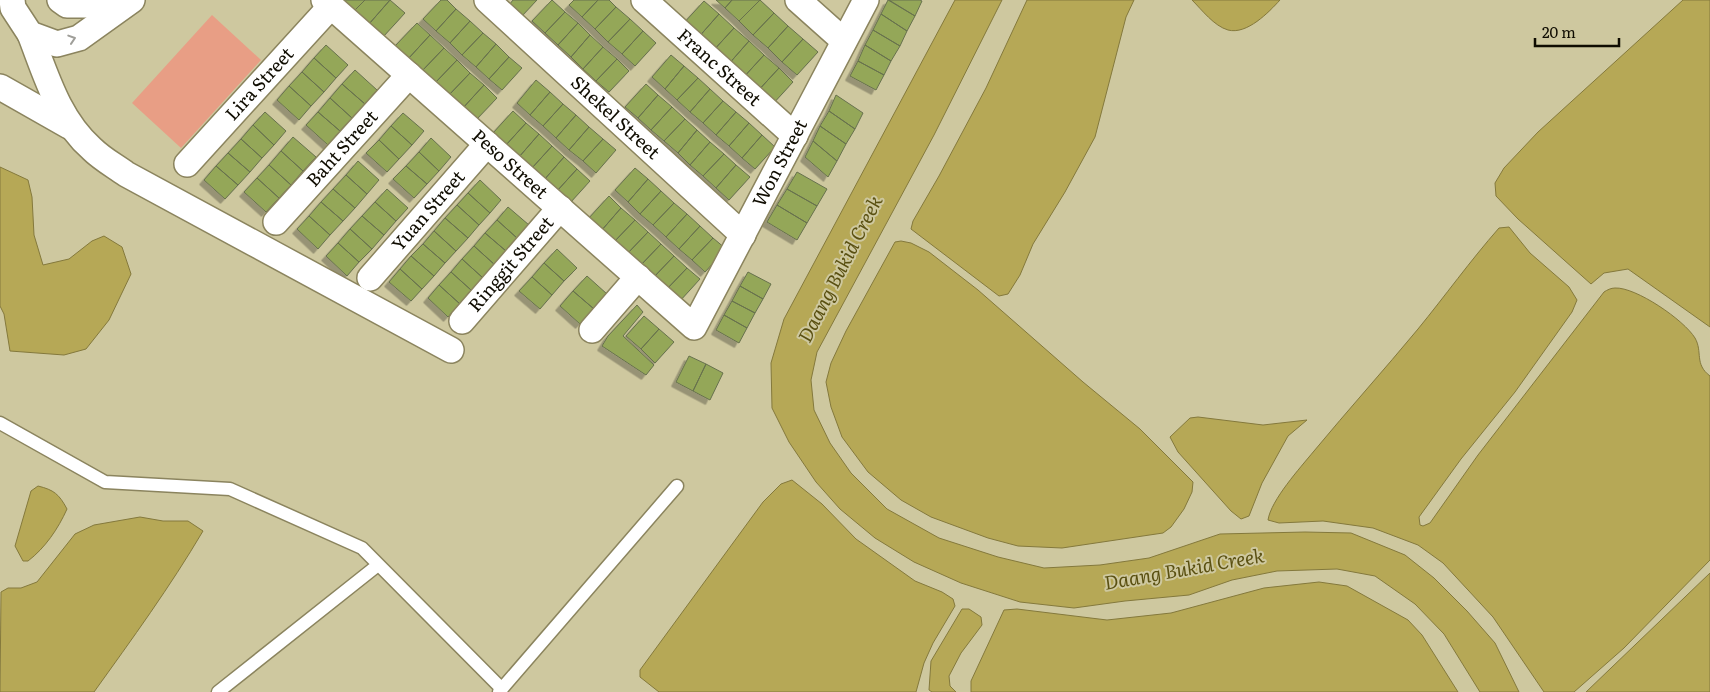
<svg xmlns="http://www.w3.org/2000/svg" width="1710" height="692" font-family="Literata,serif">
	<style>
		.green { fill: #e89e85 }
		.water { fill: #b6a856; stroke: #84793c }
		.building { fill: #94a759; stroke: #67714d; filter: url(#shadow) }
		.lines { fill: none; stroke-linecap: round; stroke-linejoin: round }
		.service-casing { stroke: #8b845e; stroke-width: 15 }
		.minor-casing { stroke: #8b845e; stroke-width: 28 }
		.service { stroke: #fff; stroke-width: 12 }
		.minor { stroke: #fff; stroke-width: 25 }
		.oneway { stroke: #9f9e99 }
		.labels { text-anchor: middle; stroke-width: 4; stroke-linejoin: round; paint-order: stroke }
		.street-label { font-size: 18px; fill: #0f0c01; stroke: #cec89f }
		.water-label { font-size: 19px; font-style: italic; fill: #5a5011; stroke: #cec89f }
	</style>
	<defs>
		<filter id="shadow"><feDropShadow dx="-4.5" dy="4.5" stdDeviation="0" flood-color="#0004"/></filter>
	</defs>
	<rect width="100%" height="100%" fill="#cec89f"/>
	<path class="green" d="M212,15l49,45 -80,88 -49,-45z"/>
	<path class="water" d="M955,0h47l-68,135 -117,217 -6,28 3,30 16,33 21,30 36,36 52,29 59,19 46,11 56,-3 49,-7 71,-24 85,-2 46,1 54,22 29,23 33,33 28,32 24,49h-39l-36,-58 -29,-30 -40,-28 -38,-7 -60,2 -45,9 -43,15 -64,6 -51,7 -54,-6 -59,-19 -47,-21 -39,-24 -35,-29 -24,-27 -27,-40 -17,-34 -1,-45 13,-44z
		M1027,0h107l-8,17 -31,120 -30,55 -32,52 -13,31 -12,19 -9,2 -88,-67 2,-8 26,-45 47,-88z
		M1192,0h88c-11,12 -33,35 -52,30 -14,-4 -26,-20 -36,-30z
		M1683,0h27v327l-82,-58 -24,4 -13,11 -73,-65 -22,-23 -1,-13 9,-15 34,-36z
		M0,167l28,13 4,17 2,38 9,30 26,-6 23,-18 12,-5 18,11 9,27 -22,46 -23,29 -22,6 -54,-4 -6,-37 -4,-8z
		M1509,227l21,26 39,34 8,13 -5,12 -57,80 -54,67 -42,58 1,8 3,1 7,-3 48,-68 126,-163c3,-2 7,-4 11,-4 21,-1 69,32 80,50 8,14 -1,26 15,38v184l-86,88 -50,44h-30l-51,-75 -50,-54 -25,-18 -45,-17 -50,-7 -44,2 -11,-3c3,-20 32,-52 46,-69 34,-41 70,-81 104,-122 27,-33 52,-68 81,-101z
		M901,241l10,2 18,9 49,38 105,92 57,47 53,53 -1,10 -8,17 -13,18 -8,6 -101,15 -44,-2 -30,-8 -57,-21 -30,-17 -33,-28 -26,-35 -11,-30 -5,-25 5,-19 15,-32 49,-89z
		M1198,417l65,8 44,-5 -19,16 -26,47 -13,33 -8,3 -10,-8 -53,-59 -8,-15 20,-19z
		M792,480l30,24 34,35 59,42 27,11 11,7 2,7 -22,37 -9,20 -8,29h-257l-19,-15v-7l123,-168 18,-18z
		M38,486c16,4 21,8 29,23 -9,20 -22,39 -39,52h-5l-8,-15 16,-55z
		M140,517l23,4h25l15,10c-33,56 -71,108 -109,161h-94l1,-100 7,-4h13l16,-6 38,-48 19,-9z
		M1710,573v119h-124z
		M1319,582l28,4 61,34 14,15 36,57h-487v-11l33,-71 13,-1 90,11 64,-7 93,-25z
		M962,609h7l12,8 1,8 -21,28 -12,23 1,10 6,6h-24l-3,-2 2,-29z"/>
	<path class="building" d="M343,0h22l-11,11z
		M365,0h25l-21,24 -15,-13z
		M390,0l15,13 -22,24 -14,-13z
		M441,0h6l9,9 -20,22 -13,-12z
		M513,0h24l-16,17 -12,-12z
		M552,0l13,12 -20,21 -13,-12z
		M574,0h24l-16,17 -13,-12z
		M598,0h11l7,7 -21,22 -13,-12z
		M716,0h16l-7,8z
		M732,0h28l-21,21 -14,-13z
		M760,0l14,13 -21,22 -14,-14z
		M888,0l27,16 -8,15 -26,-17z
		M889,0h31l2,1 -7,15z
		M704,1l15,13 -22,25 -15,-14z
		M616,7l14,12 -22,23 -13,-13z
		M456,9l14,12 -20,22 -14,-12z
		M565,12l13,11 -20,22 -13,-12z
		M774,13l14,13 -20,22 -15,-13z
		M719,14l15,14 -22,24 -15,-13z
		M881,14l26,17 -7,15 -27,-16z
		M630,19l13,12 -21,23 -14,-12z
		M470,21l13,12 -21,22 -12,-12z
		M417,23l13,12 -22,24 -13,-13z
		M578,23l12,12 -19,22 -13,-12z
		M788,26l15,13 -21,23 -14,-14z
		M734,28l15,13 -22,25 -15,-14z
		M873,30l27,16 -9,15 -26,-16z
		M643,31l13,12 -21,23 -13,-12z
		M483,33l13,11 -20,23 -14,-12z
		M430,35l14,13 -22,23 -14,-12z
		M590,35l13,12 -20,22 -12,-12z
		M803,39l15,13 -21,23 -15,-13z
		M749,41l15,14 -22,24 -15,-13z
		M496,44l13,13 -20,22 -13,-12z
		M326,45l22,20 -12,13 -22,-20z
		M865,45l26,16 -7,14 -26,-14z
		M603,47l14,12 -21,22 -13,-12z
		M444,48l13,12 -22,23 -13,-12z
		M671,55l13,11 -19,23 -13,-12z
		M764,55l15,13 -23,25 -14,-14z
		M509,57l13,11 -20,22 -13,-11z
		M314,58l22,20 -12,14 -22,-20z
		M617,59l12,12 -20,21 -13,-11z
		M457,60l13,13 -22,23 -13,-13z
		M858,61l26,14 -8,15 -26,-14z
		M684,66l14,12 -21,22 -12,-11z
		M779,68l14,14 -22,24 -15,-13z
		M355,70l22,20 -12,14 -23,-20z
		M302,72l22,20 -13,14 -22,-20z
		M470,73l14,12 -22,24 -14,-13z
		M698,78l12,11 -20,23 -13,-12z
		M536,80l14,12 -20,23 -13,-12z
		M342,84l23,20 -13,14 -22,-20z
		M646,84l12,11 -20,23 -13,-11z
		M484,85l13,13 -22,23 -13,-12z
		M289,86l22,20 -12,14 -22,-20z
		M710,89l13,12 -20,22 -13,-11z
		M550,92l13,12 -20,22 -13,-11z
		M658,95l14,12 -21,23 -13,-12z
		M836,95l27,18 -8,16 -26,-18z
		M330,98l22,20 -12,13 -22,-19z
		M723,101l13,11 -20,23 -13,-12z
		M563,104l13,11 -20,23 -13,-12z
		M672,107l13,12 -21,22 -13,-11z
		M513,111l13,12 -20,22 -13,-12z
		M829,111l26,18 -9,15 -26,-18z
		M265,112l21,19 -12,14 -21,-20z
		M318,112l22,19 -12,14 -22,-20z
		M736,112l13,11 -20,23 -13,-11z
		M403,113l21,18 -12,14 -21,-19z
		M576,115l13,12 -20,23 -13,-12z
		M685,119l12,11 -19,23 -14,-12z
		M526,123l13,11 -20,23 -13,-12z
		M749,123l13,12 -20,23 -13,-12z
		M253,125l21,20 -12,13 -21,-19z
		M391,126l21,19 -13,14 -20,-19z
		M820,126l26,18 -9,17 -24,-20z
		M589,127l14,12 -20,22 -14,-11z
		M697,130l13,12 -20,23 -12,-12z
		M539,134l13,12 -20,22 -13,-11z
		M762,135l13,12 -20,22 -13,-11z
		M293,137l23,20 -13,14 -22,-20z
		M431,138l20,19 -12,14 -20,-19z
		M241,139l21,19 -12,14 -22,-19z
		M603,139l13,11 -20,23 -13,-12z
		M379,140l20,19 -12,13 -21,-19z
		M813,141l24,20 -9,16 -23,-20z
		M710,142l14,12 -21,22 -13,-11z
		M552,146l12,11 -20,23 -12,-12z
		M281,151l22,20 -12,14 -22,-20z
		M419,152l20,19 -12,13 -21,-18z
		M228,153l22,19 -12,13 -22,-19z
		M724,154l12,11 -20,23 -13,-12z
		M564,157l13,12 -20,22 -13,-11z
		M358,161l21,19 -12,14 -21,-19z
		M269,165l22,20 -12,13 -22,-20z
		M736,165l14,12 -21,23 -13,-12z
		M216,166l22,19 -13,14 -21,-19z
		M406,166l21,18 -13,14 -21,-19z
		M635,168l13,11 -20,23 -13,-12z
		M577,169l13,12 -20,22 -13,-12z
		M797,172l30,17 -10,17 -30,-17z
		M346,175l21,19 -12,14 -22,-19z
		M257,178l22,20 -13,14 -22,-20z
		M648,179l13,12 -21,23 -12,-12z
		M480,180l21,20 -11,13 -22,-20z
		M333,189l22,19 -12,13 -22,-19z
		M387,189l21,19 -12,13 -21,-19z
		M787,189l30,17 -10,17 -30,-18z
		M661,191l13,12 -21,22 -13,-11z
		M468,193l22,20 -11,12 -22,-20z
		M609,196l12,12 -20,23 -13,-12z
		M321,202l22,19 -13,14 -21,-19z
		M375,202l21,19 -12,14 -22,-19z
		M674,203l13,11 -21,23 -13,-12z
		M457,205l22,20 -11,13 -23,-20z
		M777,205l30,18 -10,17 -30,-18z
		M508,207l21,18 -12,13 -20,-18z
		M621,208l14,12 -21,22 -13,-11z
		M687,214l13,12 -21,23 -13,-12z
		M309,216l21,19 -12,14 -21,-20z
		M362,216l22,19 -12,14 -22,-20z
		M445,218l23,20 -12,13 -22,-20z
		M497,220l20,18 -11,13 -21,-18z
		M635,220l13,12 -21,22 -13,-12z
		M700,226l13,12 -21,22 -13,-11z
		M350,229l22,20 -13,13 -21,-19z
		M434,231l22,20 -11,12 -22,-19z
		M648,232l13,12 -21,22 -13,-12z
		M485,233l21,18 -11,14 -21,-19z
		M713,238l13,11 -21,23 -13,-12z
		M338,243l21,19 -12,14 -21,-20z
		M423,244l22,19 -11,13 -23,-20z
		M661,244l13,12 -21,22 -13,-12z
		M474,246l21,19 -12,13 -21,-19z
		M557,249l20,19 -13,13 -20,-18z
		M411,256l23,20 -12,13 -22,-20z
		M674,256l13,12 -21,22 -13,-12z
		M462,259l21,19 -12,12 -20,-18z
		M544,263l20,18 -12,14 -20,-18z
		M687,268l13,11 -21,23 -13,-12z
		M400,269l22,20 -11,12 -22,-19z
		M451,272l20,18 -11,14 -21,-19z
		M748,272l23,12 -8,15 -23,-13z
		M587,276l20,18 -13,15 -21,-18z
		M532,277l20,18 -12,14 -21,-18z
		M439,285l21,19 -12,13 -20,-19z
		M740,286l23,13 -8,14 -23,-12z
		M573,291l21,18 -14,15 -20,-18z
		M732,301l23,12 -8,15 -23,-13z
		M637,305l6,7 -20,24 31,29 -8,10 -44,-29 6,-10z
		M724,315l23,13 -8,15 -23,-13z
		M644,316l15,13 -18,20 -15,-13z
		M659,329l15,13 -19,21 -14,-14z
		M689,356l17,8 -13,27 -17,-9z
		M706,364l17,9 -13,27 -17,-9z"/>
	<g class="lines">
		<g class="service-casing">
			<path id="service" d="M0,423l105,59 125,7 132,59 140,141
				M218,692l160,-127
				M499,692l178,-206"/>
		</g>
		<g class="minor-casing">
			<g id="minor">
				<path d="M12,0l1,8 17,26 27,10 22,-6 53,-38"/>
				<path d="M60,0l7,5h57"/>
				<path id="s1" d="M324,0l370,327 172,-327"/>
				<path id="s2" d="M487,0l256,235"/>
				<path id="s3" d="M644,0l151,136"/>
				<path d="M798,0l46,41"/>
				<path d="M30,34c16,41 28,85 62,115 10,10 23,17 34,25l325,176"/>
				<path d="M0,87l69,39"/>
				<path id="s4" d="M187,164l144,-158"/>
				<path id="s5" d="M276,222l133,-147"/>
				<path id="s6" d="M370,278l117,-134"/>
				<path id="s7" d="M462,321l98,-113"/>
				<path d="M592,330l46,-53"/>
			</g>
		</g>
		<use href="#service" class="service"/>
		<use href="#minor" class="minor"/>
	</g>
	<defs><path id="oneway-chevron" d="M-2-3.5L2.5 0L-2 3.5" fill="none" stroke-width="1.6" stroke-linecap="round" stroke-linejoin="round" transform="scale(1.25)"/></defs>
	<use class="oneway" href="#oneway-chevron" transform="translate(72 39) rotate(-18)"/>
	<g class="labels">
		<g class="street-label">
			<text dy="6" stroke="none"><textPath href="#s3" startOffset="101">Franc Street</textPath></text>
			<text dy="6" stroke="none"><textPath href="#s4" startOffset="108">Lira Street</textPath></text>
			<text dy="6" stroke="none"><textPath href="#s2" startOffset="174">Shekel Street</textPath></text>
			<text dy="6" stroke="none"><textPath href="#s5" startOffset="99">Baht Street</textPath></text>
			<text dy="6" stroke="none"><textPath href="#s1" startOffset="248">Peso Street</textPath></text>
			<text dy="6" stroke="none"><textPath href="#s1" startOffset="679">Won Street</textPath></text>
			<text dy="6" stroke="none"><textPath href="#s6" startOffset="89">Yuan Street</textPath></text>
			<text dy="6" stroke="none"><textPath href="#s7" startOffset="75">Ringgit Street</textPath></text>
		</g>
		<g class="water-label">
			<text transform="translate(840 269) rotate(-63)" y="7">Daang Bukid Creek</text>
			<text transform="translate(1184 569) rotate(-10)" y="7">Daang Bukid Creek</text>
		</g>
	</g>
	<path d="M1535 38v8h84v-8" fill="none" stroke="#0f0c01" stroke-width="2.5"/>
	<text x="1542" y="38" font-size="15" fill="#0f0c01" stroke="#cec89f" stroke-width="4" paint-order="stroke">20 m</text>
</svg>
